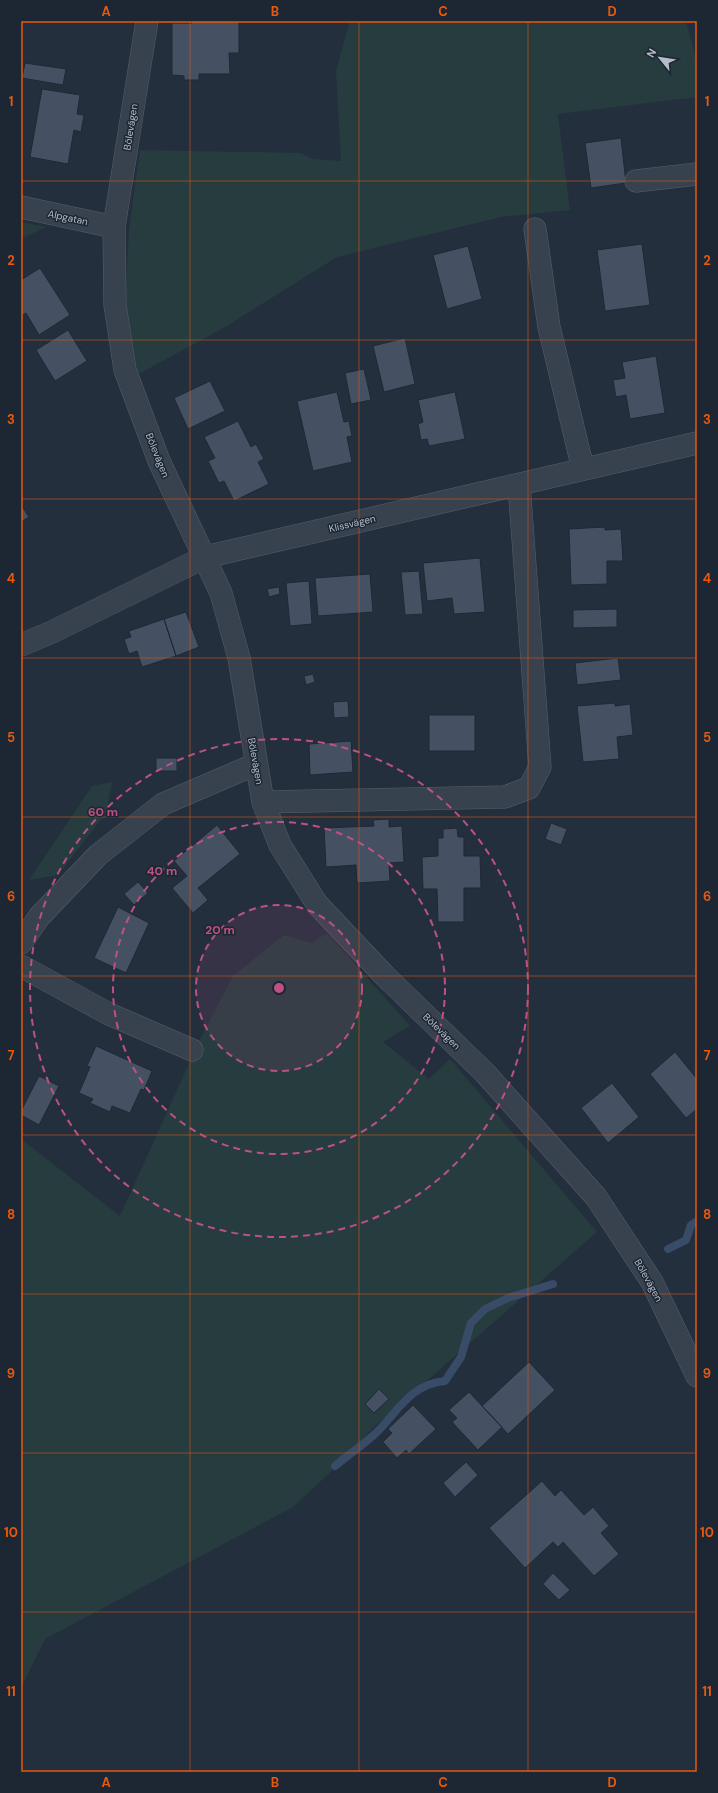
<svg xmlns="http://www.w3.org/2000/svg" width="718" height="1793" font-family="'DM Sans',sans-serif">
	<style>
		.green { fill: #263c3f }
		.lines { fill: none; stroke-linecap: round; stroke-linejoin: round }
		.stream { stroke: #394c67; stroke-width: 8 }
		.building { fill: #455162; stroke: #1f2835 }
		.minor-casing { stroke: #565f6c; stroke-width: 23 }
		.path { stroke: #44595c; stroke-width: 2.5; stroke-dasharray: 3 3; stroke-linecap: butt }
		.minor { stroke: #38414e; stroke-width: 22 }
		.grid { fill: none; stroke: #e8590c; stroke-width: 1; stroke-opacity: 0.55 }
		.ring { fill: none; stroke: #bd5182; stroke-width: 2; stroke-dasharray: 7 5 }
		.labels { text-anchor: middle; stroke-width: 3; stroke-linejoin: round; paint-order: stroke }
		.street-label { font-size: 10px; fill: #b4bcc9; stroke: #1d2633 }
		.centre { fill: #bd5182; stroke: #1d2633; stroke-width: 2 }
		.ring-label { font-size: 12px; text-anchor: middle; font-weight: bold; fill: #bd5182; stroke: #1d2633; stroke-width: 3; stroke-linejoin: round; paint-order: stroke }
		.neatline { fill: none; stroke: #e8590c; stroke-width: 1.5 }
		.grid-label { font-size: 13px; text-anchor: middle; font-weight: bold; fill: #e8590c }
	</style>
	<rect width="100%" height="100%" fill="#242f3e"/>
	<path class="green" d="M350,21h336l11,41v35l-139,17 12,96 -69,7 -164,40 -110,69 -92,50 -10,-73 4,-74 11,-79 161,3 12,6 28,2 -5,-90z
		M21,222l25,5 -25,12z
		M112,782l-6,31 -48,62 -29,5 63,-94z
		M327,933l83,93 -27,16 46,37 21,-20 147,173 -223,195 -35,37 -46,43 -248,132 -24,49v-549l99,77 81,-179 32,-61 51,-41 28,8z"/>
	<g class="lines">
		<path class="stream" d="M668,1249l18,-9 5,-15 6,-4
			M335,1466c13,-11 28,-21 41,-33 22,-22 35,-49 69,-52l16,-24 10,-34 14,-14 23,-11 45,-14"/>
	</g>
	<path class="building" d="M192,21h47v32h-10l1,21h-31v6h-15v-4l-12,-1v-52h20z
		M25,63l41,6 -3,16 -41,-7z
		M42,89l38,6 -3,19 7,1 -3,17 -7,-2 -6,34 -38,-7z
		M621,138l5,45 -35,5 -6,-45z
		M642,244l8,61 -45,6 -8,-61z
		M468,246l14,53 -35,10 -14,-54z
		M40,268l30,47 -31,20 -13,-22 -5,3v-36z
		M68,330l19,31 -32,20 -19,-31z
		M405,338l10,46 -31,8 -11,-46z
		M656,356l9,57 -35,6 -4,-24 -10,2 -3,-17 12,-2 -3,-16z
		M364,369l7,31 -20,4 -6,-31z
		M210,381l15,30 -37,18 -14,-31z
		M337,392l7,30 5,-1 3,15 -5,1 5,25 -39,9 -16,-70z
		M455,392l10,47 -36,7 -2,-7 -6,1 -3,-16 5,-2 -5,-22z
		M238,421l13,26 5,-3 8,15 -6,3 11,22 -35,17 -10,-20 -5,2 -11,-22 7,-3 -11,-21z
		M21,505l8,12 -8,5z
		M605,527v3l16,-1 2,32h-16v23l-36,1 -2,-56z
		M480,558l5,54 -31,2 -2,-16 -25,3 -4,-38z
		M419,571l4,43 -18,1 -4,-43z
		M370,574l3,38 -55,4 -3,-38z
		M309,581l3,43 -22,2 -4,-43z
		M279,587l1,7 -11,3 -2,-8z
		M617,609v18l-44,1v-18z
		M186,612l13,35 -23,9 -12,-37z
		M164,619l12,37 -34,11 -5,-16 -8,3 -5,-15 7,-2 -2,-6z
		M618,658l3,22 -44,5 -2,-22z
		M313,674l2,8 -9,3 -2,-9z
		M348,701l1,16 -15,1 -1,-16z
		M615,703v3l15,-2 3,31 -16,2 2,22 -36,3 -6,-56z
		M429,715h46v36h-46z
		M351,741l2,31 -43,3 -1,-31z
		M156,758h21v13h-21z
		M389,819v8l13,-1 2,36 -15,1 1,18 -33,2 -1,-18 -30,2 -2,-39 50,-2 -1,-6z
		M551,823l16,6 -6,16 -16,-6z
		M217,825l23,29 -42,34 10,12 -15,13 -21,-25 15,-12 -13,-15z
		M457,828l1,9h6v19h16l1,32h-17v34h-26l-1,-33h-14l-1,-32 16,-1v-18h5v-9z
		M138,882l10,11 -14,12 -10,-11z
		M118,907l31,16 -23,50 -32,-15z
		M96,1046l56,25 -8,19 -3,-1 -11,24 -18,-7 -2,6 -20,-9 3,-4 -14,-6 11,-26 -3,-1z
		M675,1052l22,27v30l-11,9 -36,-44z
		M39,1076l20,10 -20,39 -18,-10v-4z
		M612,1083l27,34 -31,26 -27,-35z
		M529,1362l26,28 -47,44 -26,-28z
		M379,1389l10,10 -15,14 -9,-9z
		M469,1392l33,35 -24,23 -26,-28 5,-4 -8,-8z
		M413,1405l23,24 -27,25 -3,-4 -9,8 -14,-16 9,-9 -4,-4z
		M466,1462l12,13 -23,22 -12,-14z
		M542,1481l13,15 6,-6 23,25 9,-8 16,19 -8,7 18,21 -25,22 -31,-34 -5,5 -5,-5 -28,26 -36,-40z
		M553,1573l17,17 -11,10 -16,-16z"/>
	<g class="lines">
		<g class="minor-casing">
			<path id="minor" d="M147,21l-33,206 1,78 10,65 34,91 62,132 18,65 24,144 17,43 37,59 68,72 100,97 111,124 56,85 45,94
				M636,181l61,-7
				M21,207l93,20
				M535,229l14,98 34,142
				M21,645l31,-13 153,-75 492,-114
				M263,802l242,-5 24,-9 11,-21 -21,-282
				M21,943l18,-26 59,-62 65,-51 93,-40
				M21,966l88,48 83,36"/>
		</g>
		<path class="path" d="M696,21l1,5"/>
		<use href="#minor" class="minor"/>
	</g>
	<path class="grid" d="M190,21v1751M359,21v1751M528,21v1751M21,181h676M21,340h676M21,499h676M21,658h676M21,817h676M21,976h676M21,1135h676M21,1294h676M21,1453h676M21,1612h676"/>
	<circle cx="279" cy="988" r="83" fill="#bd5182" fill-opacity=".12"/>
	<g class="ring">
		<circle cx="279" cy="988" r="83"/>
		<circle cx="279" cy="988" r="166"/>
		<circle cx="279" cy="988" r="249"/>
	</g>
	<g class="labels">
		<g class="street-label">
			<text transform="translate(130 127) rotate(-81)" y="4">Bölevägen</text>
			<text transform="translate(68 217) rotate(12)" y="4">Alpgatan</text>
			<text transform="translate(158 455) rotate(68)" y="4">Bölevägen</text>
			<text transform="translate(352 523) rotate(-13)" y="4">Klissvägen</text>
			<text transform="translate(256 761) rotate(80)" y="4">Bölevägen</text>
			<text transform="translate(442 1031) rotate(44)" y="4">Bölevägen</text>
			<text transform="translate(649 1280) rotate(61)" y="4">Bölevägen</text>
		</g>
	</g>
	<circle cx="279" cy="988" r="6" class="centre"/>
	<g class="ring-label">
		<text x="103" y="816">60 m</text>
		<text x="162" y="875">40 m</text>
		<text x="220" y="934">20 m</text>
	</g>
	<rect width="718" height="1793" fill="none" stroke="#1d2633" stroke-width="44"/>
	<g transform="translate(660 58) rotate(300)" stroke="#1d2633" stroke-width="3" paint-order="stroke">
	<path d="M0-3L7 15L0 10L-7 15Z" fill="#b4bcc9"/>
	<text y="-6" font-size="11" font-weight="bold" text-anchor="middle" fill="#b4bcc9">N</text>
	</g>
	<rect x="22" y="22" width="674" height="1749" class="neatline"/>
	<g class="grid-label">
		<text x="106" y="16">A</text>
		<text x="275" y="16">B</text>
		<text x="443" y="16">C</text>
		<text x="612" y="16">D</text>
		<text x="11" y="106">1</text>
		<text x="707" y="106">1</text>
		<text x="11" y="265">2</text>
		<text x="707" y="265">2</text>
		<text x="11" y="424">3</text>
		<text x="707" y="424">3</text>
		<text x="11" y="583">4</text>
		<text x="707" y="583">4</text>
		<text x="11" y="742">5</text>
		<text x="707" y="742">5</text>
		<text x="11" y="901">6</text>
		<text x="707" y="901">6</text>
		<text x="11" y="1060">7</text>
		<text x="707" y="1060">7</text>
		<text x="11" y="1219">8</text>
		<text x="707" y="1219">8</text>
		<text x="11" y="1378">9</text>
		<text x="707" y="1378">9</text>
		<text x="11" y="1537">10</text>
		<text x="707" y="1537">10</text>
		<text x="11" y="1696">11</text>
		<text x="707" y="1696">11</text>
		<text x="106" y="1787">A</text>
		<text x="275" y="1787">B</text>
		<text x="443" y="1787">C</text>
		<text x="612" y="1787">D</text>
	</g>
</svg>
